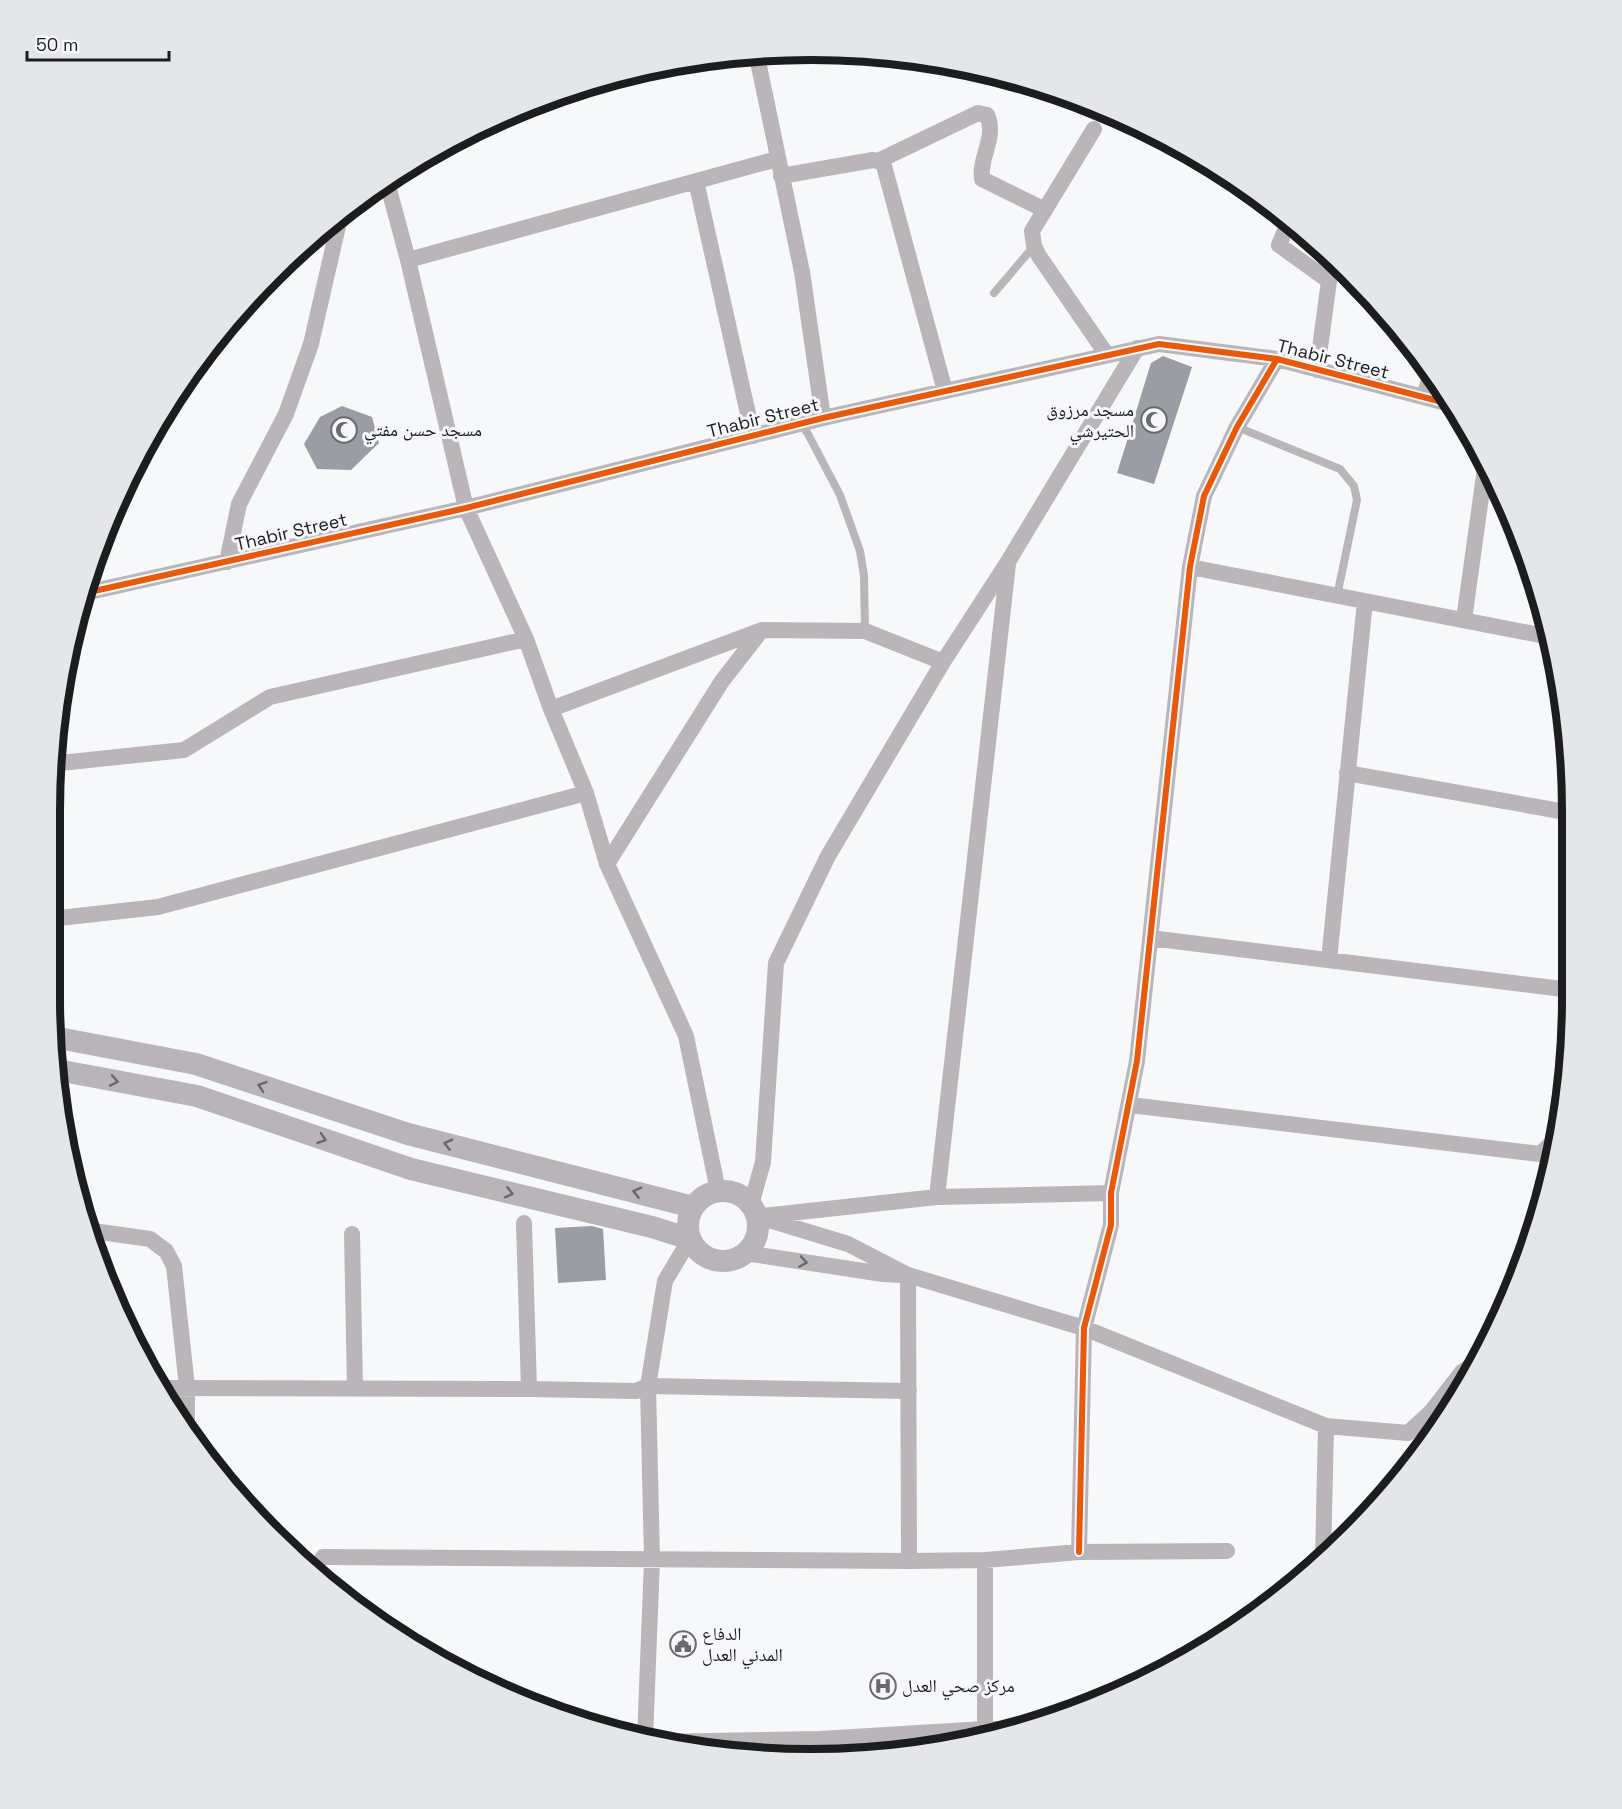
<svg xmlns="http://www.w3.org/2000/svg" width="1622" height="1809" font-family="'Space Grotesk','Noto Naskh Arabic',sans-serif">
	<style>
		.building { fill: #9c9da4 }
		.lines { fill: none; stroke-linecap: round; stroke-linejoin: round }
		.lane { stroke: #b9b5b8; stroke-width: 8 }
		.street { stroke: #b9b5b8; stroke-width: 16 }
		.secondary { stroke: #b8b4b8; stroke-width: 22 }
		.cycleway-casing { stroke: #f6f7fa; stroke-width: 10 }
		.cycleway { stroke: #e8590c; stroke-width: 6 }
		.oneway { stroke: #6a686b }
		.oneway2 { stroke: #6a696b }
		.labels { text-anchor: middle; stroke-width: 6; stroke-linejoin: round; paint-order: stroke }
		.street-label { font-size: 18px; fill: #1c1d1e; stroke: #f6f7fa }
		.poi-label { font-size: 18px; fill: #1c1d1e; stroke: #f6f7fa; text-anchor: start }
		.rim { fill: none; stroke: #1c1d1e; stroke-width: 8 }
	</style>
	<rect width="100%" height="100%" fill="#f7f8f9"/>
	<path class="building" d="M1163,356l29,11 -38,117 -37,-11 34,-110z
		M342,406l30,11 7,26 -28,27 -34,-1 -13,-25 16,-27z
		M592,1226l11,3 3,51 -48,3 -3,-55z"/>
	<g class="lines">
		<path class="lane" d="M994,293l40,-47
			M801,424l7,10 32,61 20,56 4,25 1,55
			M1237,427l103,42 14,17 3,14 -20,96"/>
		<path class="street" d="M756,52l46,220 21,146
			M1094,129l-62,102 2,15 5,10 68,99
			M878,161l100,-48 9,2c10,23 -8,41 -5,64l63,31
			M781,176l92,-16 8,2 3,4 61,225
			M696,181l57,255
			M387,182l21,78 58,248 60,131 25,70 35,84 21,71 79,172 32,155
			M1289,221l-10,24 50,36 -12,89
			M408,260l369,-101
			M1424,397l7,-24
			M227,562l12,-58 47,-90 25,-70 30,-131
			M1190,567l360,70
			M85,593l381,-85 357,-90 336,-74 118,15 173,45
			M1464,620l22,-159
			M551,709l211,-79 103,1 78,31
			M51,764l133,-14 86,-53 256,-58
			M1347,773l224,40
			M607,864l115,-183 39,-50
			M50,919l108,-12 428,-114
			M1150,938l421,52
			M1329,960l36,-359
			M1130,1105l410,49 16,-15
			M937,1197l71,-633
			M751,1205l12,-43 13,-199 52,-107 115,-194 66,-102 128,-212
			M756,1216l92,28 60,31 176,53 242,98 82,7 23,-21 31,-40 15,-10
			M763,1216l174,-19 174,-4
			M524,1223l5,166
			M93,1231l57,8 16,12 8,15 13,121v43
			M352,1234l3,154
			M745,1253l138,21 18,1
			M908,1275l1,286
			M161,1388l368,1 107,2 12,-5 261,5
			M1079,1552l5,-224 27,-103v-32l26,-132 53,-494 14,-71 33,-69 40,-68
			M323,1557l586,4 76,-1 94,-8 148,-1
			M1323,1560l3,-134
			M985,1737v-177
			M645,1739l7,-179 -4,-174 17,-105 25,-42
			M653,1742l167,-3 164,-10h36
			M820,1758v-19"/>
		<path class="secondary" d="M53,1037l143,27 212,70 285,73
			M57,1070l140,26 214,73 241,58 38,12
			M688 1226a35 35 0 1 1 70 0a35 35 0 1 1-70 0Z"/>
		<g class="cycleway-casing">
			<path id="cycleway" d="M85,593l381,-85 357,-90 336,-74 118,15 173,45
				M1079,1552l5,-224 27,-103v-32l26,-132 53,-494 14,-71 33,-69 40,-68"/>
		</g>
		<use href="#cycleway" class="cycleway"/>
	</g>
	<defs><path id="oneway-chevron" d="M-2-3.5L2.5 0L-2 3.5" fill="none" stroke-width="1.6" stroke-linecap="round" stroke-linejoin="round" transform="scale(1.5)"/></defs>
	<g class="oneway">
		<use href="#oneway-chevron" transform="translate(114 1081) rotate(11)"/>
		<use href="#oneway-chevron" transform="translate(262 1086) rotate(-161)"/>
		<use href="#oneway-chevron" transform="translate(322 1139) rotate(19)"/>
		<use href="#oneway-chevron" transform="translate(448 1144) rotate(-166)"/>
		<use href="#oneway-chevron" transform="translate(637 1192) rotate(-166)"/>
		<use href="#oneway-chevron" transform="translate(509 1193) rotate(14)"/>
	</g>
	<use class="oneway2" href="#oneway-chevron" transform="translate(803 1262) rotate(9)"/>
	<defs>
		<g id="mosque-ring" transform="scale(1.35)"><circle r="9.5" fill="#f6f7fa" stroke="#696a6b" stroke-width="1.5"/><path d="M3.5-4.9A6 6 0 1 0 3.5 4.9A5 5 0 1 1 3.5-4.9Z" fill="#696a6b"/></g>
		<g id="civic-ring" transform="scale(1.35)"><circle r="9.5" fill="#f6f7fa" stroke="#696a6b" stroke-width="1.5"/><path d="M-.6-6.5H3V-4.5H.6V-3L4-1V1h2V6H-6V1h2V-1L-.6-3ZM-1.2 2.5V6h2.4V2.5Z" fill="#696a6b"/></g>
		<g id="hospital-ring" transform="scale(1.35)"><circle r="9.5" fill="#f6f7fa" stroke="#696a6b" stroke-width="1.5"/><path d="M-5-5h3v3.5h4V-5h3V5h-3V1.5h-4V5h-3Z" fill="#696a6b"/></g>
	</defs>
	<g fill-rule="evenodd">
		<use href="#mosque-ring" x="1154" y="420"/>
		<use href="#mosque-ring" x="344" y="430"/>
		<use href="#civic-ring" x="683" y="1644"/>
		<use href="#hospital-ring" x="883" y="1686"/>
	</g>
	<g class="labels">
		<g class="street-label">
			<text transform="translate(1333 359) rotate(14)" y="6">Thabir Street</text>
			<text transform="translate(763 418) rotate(-14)" y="6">Thabir Street</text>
			<text transform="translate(291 532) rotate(-13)" y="6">Thabir Street</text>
		</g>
		<g class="poi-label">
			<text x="1134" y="416" text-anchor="end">مسجد مرزوق<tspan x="1134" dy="21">الحتيرشي</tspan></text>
			<text x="364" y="436">مسجد حسن مفتي</text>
			<text x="702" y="1640">الدفاع<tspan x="702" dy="21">المدني العدل</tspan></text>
			<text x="902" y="1692">مركز صحي العدل</text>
		</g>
	</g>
	<path d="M0 0H1622V1809H0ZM811 60H811A751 751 0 0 1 1562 811V998A751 751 0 0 1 811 1749H811A751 751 0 0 1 60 998V811A751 751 0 0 1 811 60Z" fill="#e5e6e8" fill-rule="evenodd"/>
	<path class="rim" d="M811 60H811A751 751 0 0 1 1562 811V998A751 751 0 0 1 811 1749H811A751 751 0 0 1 60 998V811A751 751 0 0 1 811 60Z"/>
	<path d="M27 51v9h142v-9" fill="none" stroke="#1c1d1e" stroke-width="3"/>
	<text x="36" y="51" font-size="18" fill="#1c1d1e" stroke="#f6f7fa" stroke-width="4.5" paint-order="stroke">50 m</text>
</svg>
